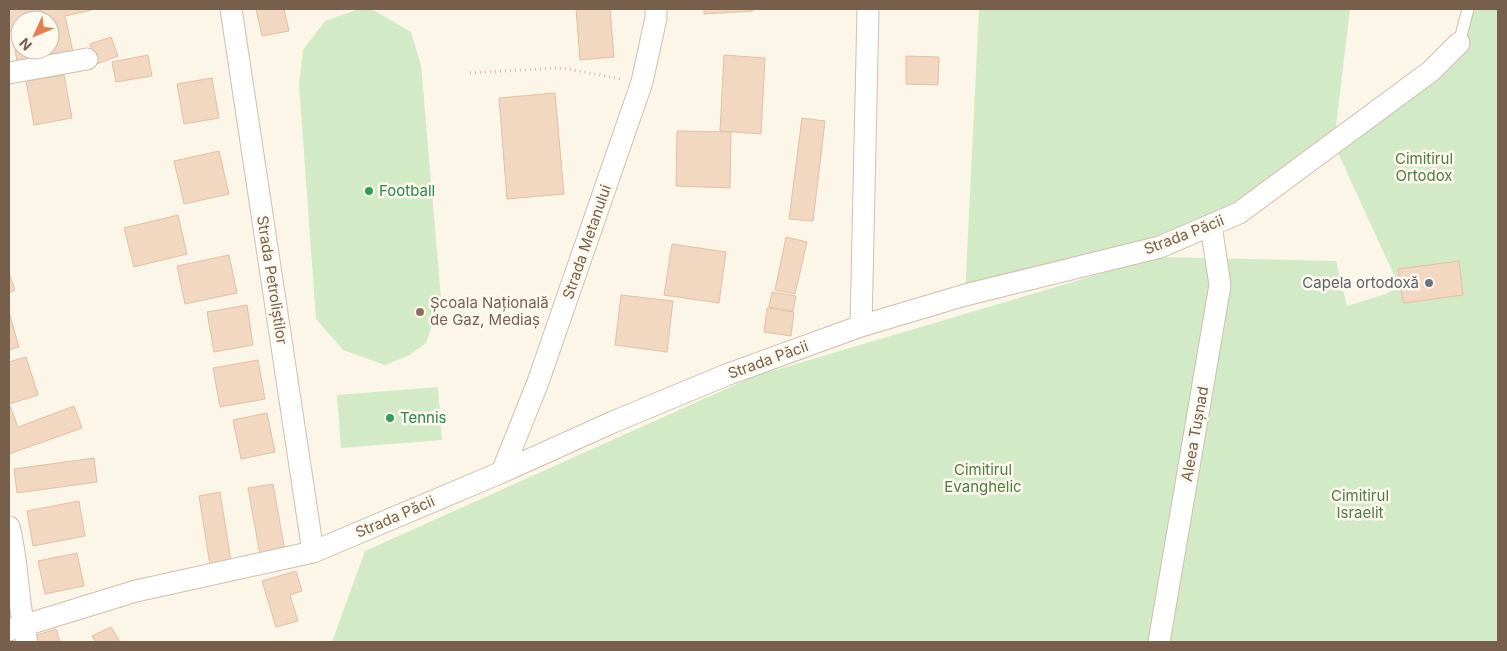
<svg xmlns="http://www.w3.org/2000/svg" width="1507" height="651" font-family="Inter,sans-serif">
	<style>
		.green { fill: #d2eac6 }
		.building { fill: #f2d8c0; stroke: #e4c0a1 }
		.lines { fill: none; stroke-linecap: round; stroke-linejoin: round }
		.lane-casing { stroke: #cfbfae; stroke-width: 13 }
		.street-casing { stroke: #cfbfae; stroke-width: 23 }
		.path { stroke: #d7bca3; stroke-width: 3; stroke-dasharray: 1 4; stroke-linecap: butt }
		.lane { stroke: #fff; stroke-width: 11 }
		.street { stroke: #fff; stroke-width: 21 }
		.leisure-dot { fill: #2e9e5b; stroke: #fffaef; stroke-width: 2 }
		.worship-dot { fill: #6b7280; stroke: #fffaef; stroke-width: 2 }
		.education-dot { fill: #8d6e63; stroke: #fffaef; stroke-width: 2 }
		.labels { text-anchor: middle; stroke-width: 5; stroke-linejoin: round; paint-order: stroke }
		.park-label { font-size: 15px; fill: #4f7c43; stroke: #fffaef }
		.leisure-label { font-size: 15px; fill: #27864d; stroke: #fffaef; text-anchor: start }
		.street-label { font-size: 15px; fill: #775f4c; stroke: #fffaef }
		.worship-label { font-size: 15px; fill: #5b616d; stroke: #fffaef; text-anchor: end }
		.education-label { font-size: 15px; fill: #785e54; stroke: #fffaef; text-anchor: start }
	</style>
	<rect width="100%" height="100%" fill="#fcf6e8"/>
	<path class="green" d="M359,9h13l39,23 10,33 20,233 -15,45 -18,13 -23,9 -42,-15 -27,-31 -17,-235 4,-34 22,-29z
		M979,9h371l-16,134 125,-100 15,-34h24v633h-1166l33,-91 390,-175 402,-119 179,4 11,45 39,-12 13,-8 -65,-142 -95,69 -274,82z
		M438,387l4,53 -101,8 -4,-53z"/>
	<path class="building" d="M9,9h82l1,1 -27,6 9,40 -56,11 -3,-17 5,-5v5h30v-30h-30v9l-11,2z
		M256,9h28l5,22 -27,5z
		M576,9h34l4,48 -34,3z
		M704,9h49v2l-49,3z
		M111,37l7,19 -21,8 -7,-20z
		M148,55l4,21 -36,6 -4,-20z
		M724,55l41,3 -4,76 -41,-3z
		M906,56l33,1 -1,28 -32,-1z
		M64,75l8,43 -38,7 -8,-44z
		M212,78l7,40 -35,6 -7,-40z
		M555,93l9,101 -57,5 -8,-101z
		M802,118l23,3 -12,100 -24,-2z
		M677,131l54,1 -1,56 -54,-2z
		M219,151l10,43 -45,10 -10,-43z
		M178,215l9,39 -53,13 -10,-39z
		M786,237l21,5 -12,52 -20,-4z
		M672,244l54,8 -7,51 -55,-8z
		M229,255l8,38 -52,11 -8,-38z
		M1459,261l4,34 -60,8 -5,-34z
		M9,273l6,17 -6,3z
		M772,292l24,4 -3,15 -24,-4z
		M621,295l52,6 -6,51 -52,-7z
		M247,305l6,40 -39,7 -7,-40z
		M767,308l27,4 -3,24 -27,-4z
		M9,312l10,35 -10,3z
		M26,357l12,38 -29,9v-42z
		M258,360l7,39 -45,8 -7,-39z
		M10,406l8,21 56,-21 8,22 -73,26v-47z
		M267,413l8,39 -34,7 -8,-39z
		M94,458l3,24 -80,11 -3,-24z
		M273,484l12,67 -25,4 -12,-67z
		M220,492l11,69 -21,4 -11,-69z
		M79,501l6,35 -52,10 -6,-35z
		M77,553l7,33 -39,8 -7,-33z
		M296,571l6,20 -12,4 8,26 -22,6 -14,-46z
		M111,627l9,15h-24l-4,-6z
		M56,629l4,13h-24l-2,-6z"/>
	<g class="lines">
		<g class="lane-casing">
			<path id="lane" d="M1459,43l9,-34"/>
		</g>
		<g class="street-casing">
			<path id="street" d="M231,9l82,543
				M9,73l78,-14
				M861,326l7,-317
				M502,472l36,-90 104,-300 14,-64v-9
				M9,527c10,38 8,77 18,115
				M9,630l127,-39 177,-39 189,-80 111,-50 113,-47 135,-49 104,-31 195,-48 79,-34 192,-142 28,-28
				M1159,642l61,-357 -9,-60"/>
		</g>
		<path class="path" d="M470,73l84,-5 14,1 53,10"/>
		<use href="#lane" class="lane"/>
		<use href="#street" class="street"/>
	</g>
	<g class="leisure-dot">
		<circle cx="369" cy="191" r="5"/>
		<circle cx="390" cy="418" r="5"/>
	</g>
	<circle class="worship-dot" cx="1429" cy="283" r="5"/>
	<circle class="education-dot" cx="420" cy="312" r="5"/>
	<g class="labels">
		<g class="park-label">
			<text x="1424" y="164">Cimitirul<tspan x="1424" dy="17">Ortodox</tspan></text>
			<text x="983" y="475">Cimitirul<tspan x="983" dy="17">Evanghelic</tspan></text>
			<text x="1360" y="501">Cimitirul<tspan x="1360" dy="17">Israelit</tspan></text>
		</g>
		<g class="leisure-label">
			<text x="379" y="196">Football</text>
			<text x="400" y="423">Tennis</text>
		</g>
		<g class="street-label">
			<text transform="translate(1184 235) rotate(-21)" y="5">Strada Păcii</text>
			<text transform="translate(587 242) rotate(-71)" y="5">Strada Metanului</text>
			<text transform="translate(272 280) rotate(81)" y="5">Strada Petroliștilor</text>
			<text transform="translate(768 360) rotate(-20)" y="5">Strada Păcii</text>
			<text transform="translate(1195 434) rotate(-80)" y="5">Aleea Tușnad</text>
			<text transform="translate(395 517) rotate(-23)" y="5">Strada Păcii</text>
		</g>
		<g class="worship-label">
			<text x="1419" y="288">Capela ortodoxă</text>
		</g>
		<g class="education-label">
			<text x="430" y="308">Școala Națională<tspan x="430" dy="17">de Gaz, Mediaș</tspan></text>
		</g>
	</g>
	<rect width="1507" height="651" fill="none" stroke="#775f4c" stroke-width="20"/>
	<g transform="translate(35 35) rotate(226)"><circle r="24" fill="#fffaef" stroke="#c9bcae"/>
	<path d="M0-4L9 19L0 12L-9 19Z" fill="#e57e4f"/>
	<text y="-8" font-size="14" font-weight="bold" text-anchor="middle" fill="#775f4c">N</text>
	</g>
</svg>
